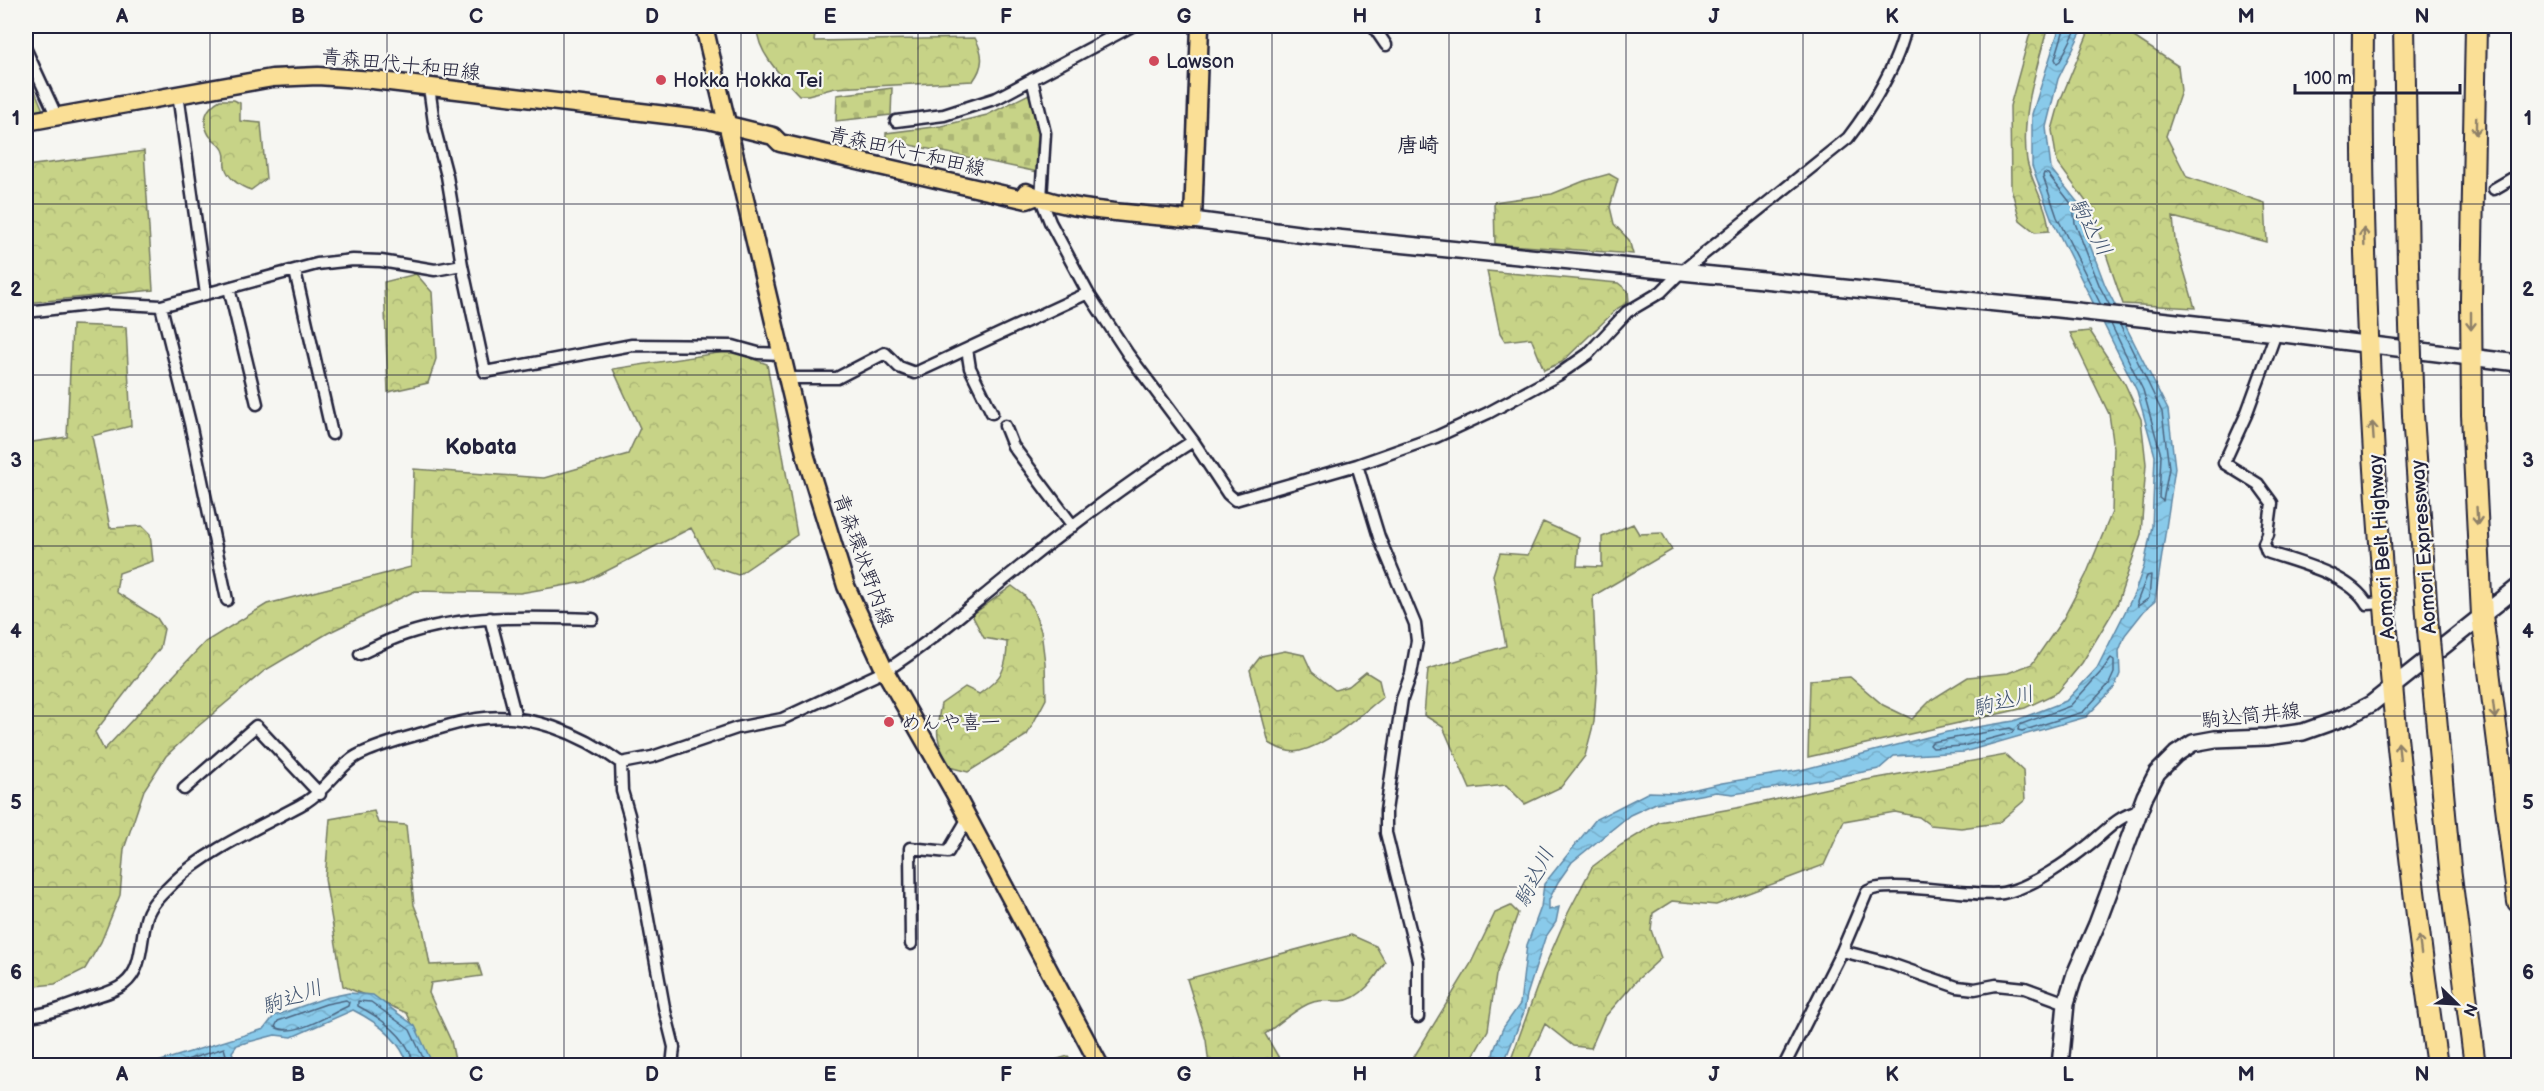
<svg xmlns="http://www.w3.org/2000/svg" width="2544" height="1091" font-family="'Balsamiq Sans','Klee One',sans-serif">
	<style>
		.forest { fill: url(#forest-crowns); stroke: #747a61; stroke-width: 1.5 }
		.cemetery { fill: url(#cemetery-stones); stroke: #747a61; stroke-width: 1.5 }
		.park { fill: url(#park-tufts); stroke: #747a61; stroke-width: 1.5 }
		.water { fill: url(#water-waves); stroke: #6087a4; stroke-width: 1.5 }
		.lines { fill: none; stroke-linecap: round; stroke-linejoin: round }
		.shore { stroke: #4b6581; stroke-width: 1.5 }
		.stream { stroke: #6087a4; stroke-width: 3 }
		.street-casing { stroke: #22223b; stroke-width: 15 }
		.secondary-casing { stroke: #22223b; stroke-width: 20 }
		.primary-casing { stroke: #22223b; stroke-width: 21 }
		.highway-casing { stroke: #22223b; stroke-width: 24 }
		.street { stroke: #f6f6f2; stroke-width: 10 }
		.secondary { stroke: #f6f6f2; stroke-width: 15 }
		.primary { stroke: #fadf96; stroke-width: 16 }
		.highway { stroke: #fadf96; stroke-width: 20 }
		.highway-bridge-casing { stroke: #22223b; stroke-width: 24; stroke-linecap: butt }
		.highway-bridge { stroke: #fadf96; stroke-width: 20 }
		.oneway { stroke: #8e8068 }
		.grid { fill: none; stroke: #22223b; stroke-width: 1.5; stroke-opacity: 0.55 }
		.poi-dot { fill: #d1495b; stroke: #f6f6f2; stroke-width: 2 }
		.labels { text-anchor: middle; stroke-width: 4.5; stroke-linejoin: round; paint-order: stroke }
		.poi-label { font-size: 20px; fill: #22223b; stroke: #f6f6f2; text-anchor: start }
		.street-label { font-size: 20px; fill: #22223b; stroke: #f6f6f2 }
		.neighbourhood-label { font-size: 21px; font-weight: bold; fill: #22223b; stroke: #f6f6f2 }
		.water-label { font-size: 21px; font-style: italic; fill: #415470; stroke: #f6f6f2 }
		.quarter-label { font-size: 22px; font-weight: bold; fill: #22223b; stroke: #f6f6f2 }
		.neatline { fill: none; stroke: #22223b; stroke-width: 2 }
		.grid-label { font-size: 20px; text-anchor: middle; font-weight: bold; fill: #22223b }
	</style>
	<defs>
		<pattern id="forest-crowns" width="20" height="18" patternUnits="userSpaceOnUse" patternTransform="scale(1.5)"><rect width="20" height="18" fill="#c7d387"/><path d="M2 6a3 3 0 1 1 6 0M12 15a3 3 0 1 1 6 0" fill="none" stroke="#abb575"/></pattern>
		<pattern id="cemetery-stones" width="16" height="16" patternUnits="userSpaceOnUse" patternTransform="scale(1.5)"><rect width="16" height="16" fill="#c7d387"/><path d="M2 7V4a2 2 0 0 1 4 0v3zM10 15v-3a2 2 0 0 1 4 0v3z" fill="#abb575"/></pattern>
		<pattern id="park-tufts" width="24" height="20" patternUnits="userSpaceOnUse" patternTransform="scale(1.5)"><rect width="24" height="20" fill="#c7d387"/><path d="M3 7l-1-3M5 7V3M7 7l1-3M15 17l-1-3M17 17v-4M19 17l1-3" fill="none" stroke="#abb575"/></pattern>
		<pattern id="water-waves" width="16" height="10" patternUnits="userSpaceOnUse" patternTransform="scale(1.5)"><rect width="16" height="10" fill="#89caea"/><path d="M0 5q4-4 8 0t8 0" fill="none" stroke="#76adca"/></pattern>
	</defs>
	<rect width="100%" height="100%" fill="#f6f6f2"/>
	<filter id="ink" filterUnits="userSpaceOnUse"><feTurbulence type="fractalNoise" baseFrequency=".0167" numOctaves="2"/><feDisplacementMap in="SourceGraphic" scale="12" xChannelSelector="R" yChannelSelector="G"/><feConvolveMatrix kernelMatrix="1 2 1 2 8 2 1 2 1" color-interpolation-filters="sRGB"/></filter>
	<g filter="url(#ink)">
		<path class="forest" d="M757,26h59l-2,15 161,-3c9,16 9,28 -2,43l-138,7 -27,7h-9c-17,-18 -43,-43 -42,-69z
			M2032,26h16c-11,42 -28,90 -21,135 5,24 21,45 22,70l-14,1 -15,-12 -9,-32 -1,-82z
			M2091,26h42l1,11 44,29 3,25 -15,45 21,41 78,26 2,39 -94,-25 2,23 20,68 -72,-4 -33,-97 -33,-45 -5,-32 8,-29z
			M220,100h14l6,3v18l21,2 5,56 -15,11c-10,-3 -24,-12 -26,-24 -1,-4 1,-9 -1,-14 -2,-8 -11,-11 -15,-17 -9,-15 -2,-28 11,-35z
			M144,151l9,139 -127,13v-137z
			M1609,174l9,5 -8,28 4,17 15,16 4,14 -138,-10 -1,-42 58,-8 32,-13z
			M1487,271l131,12 10,8 1,11 -11,6 -56,54 -18,8 -13,-32 -26,3 -5,-8z
			M416,274l16,18 4,67 -8,24 -40,9 -4,-110z
			M72,325l54,2 5,99 -39,10 18,92 32,-2 8,8 3,27 -34,12 -3,19 41,26 7,11 -4,19 -65,84 9,18 101,-108 62,-38 144,-37 3,-98 130,9 84,-24 12,-26 -27,-59 118,-18 36,13 30,171 -59,40 -25,-8 -22,-39 -106,54 -65,11 -105,-2 -87,42 -64,38 -68,57 -30,28 -22,34 -20,59 -4,46 -19,47 -16,27 -30,15 -29,3v-544l41,-6z
			M2090,331l35,53 16,35 5,45 -5,70 -24,71 -35,58 -24,29 -33,16 -217,49 2,-77 40,-3 33,28 29,14 19,-19 37,-23 40,-4 24,-9 31,-45 23,-44 26,-63 2,-64 -5,-34 -39,-81z
			M1543,522l36,16 -2,28 25,1v-30l31,-13 6,10 23,-1 10,17 -79,46 4,83 -3,43 -9,34 -24,31 -36,17 -19,-19 -36,4 -27,-62 -19,-12 4,-46 78,-23 -13,-71 7,-22 28,2z
			M1012,586l12,9 8,11 9,25 4,32 1,36 -19,36 -59,37 -19,-5c-13,-27 -14,-34 -8,-63l24,-17 14,7c23,-16 28,-24 28,-52l-23,-4 -12,-23z
			M1285,651l19,4 8,17 23,18 14,-4 17,-14 13,8 4,17c-23,18 -54,47 -83,54 -11,3 -22,-3 -31,-8l-19,-73 11,-14z
			M2006,755l17,16 2,29 -27,23 -37,5 -31,-3 -11,-8 -24,-5 -51,9 -20,44 -108,40 -44,-4 -19,12 -2,17 10,28 -23,21 -34,39 -13,30 -18,-2 -28,-22 -19,41h-17l33,-92 26,-60 24,-46 29,-22 38,-23 88,-16 108,-24z
			M374,811l4,12 28,2 8,80 9,23 7,37 48,-2 4,13 -51,7 -2,10 22,48 5,24h-26l-23,-52 -64,-27 -18,-107 5,-60z
			M1511,906l7,7 -22,62 -8,55 -20,35h-59l61,-100 25,-52z
			M1351,935l25,11 9,16c-9,15 -24,38 -44,39 -12,0 -21,-2 -33,3 -15,7 -29,20 -43,30l18,31h-74l-3,-25 -19,-61z
			M1068,1056l7,9h-37z"/>
		<path class="cemetery" d="M892,88l-1,27 -55,6 1,-26z
			M1029,94l11,42 -2,36 -152,-32v-7l55,-7 46,-11z"/>
		<path class="park" d="M26,70l17,40 -17,2z"/>
		<path class="water" d="M2060,26h24l-26,53 -12,48 5,42 28,35 2,17 24,64 63,125 7,58 -20,133 -11,10 -19,24 -6,16 1,23 -6,14 -28,29 -122,35 -70,4 -15,13 -85,16 -61,9 -17,-2 -60,11 -26,12 -58,47 -14,20 -9,18v10l10,-3 -3,15 -11,16 -18,57 -3,17 -21,53 -12,1 3,-16 9,-22 17,-24 7,-59 14,-38 3,-23 52,-65 53,-27 29,1 44,-10 79,-13 146,-38 67,-11 52,-20 31,-33 37,-74 10,-28 8,-40 3,-70 -18,-65 -85,-171 -20,-54v-52z
			M349,993l24,2 42,31 18,39h-25c-8,-26 -31,-43 -55,-55l-61,27 -17,-2 -38,10 -5,7 3,8 -24,5h-63l116,-36 10,-13 51,-18z"/>
		<g class="lines">
			<path class="shore" d="M2065,26l-10,33 2,4 3,-2 18,-35
				M2101,305l-44,-88 -14,-41 1,-3 4,1 25,32 2,17 25,64 10,19
				M2111,324l32,66 18,65 -2,43 4,3 6,-33 -7,-56 -42,-87
				M2151,575l-2,23 -11,8 -1,-4 10,-26z
				M2111,658l3,2v13l-5,11 -26,28 -61,19 -4,-1 1,-5 51,-19 31,-34z
				M2010,728l4,2 -2,3 -49,13 -30,2 -3,-3 2,-3z
				M346,1000l3,2 -1,4c-20,9 -52,32 -73,21l3,-6 48,-17z
				M168,1066l56,-18 2,7 -7,4 -2,7
				M414,1066c-4,-29 -33,-48 -56,-60v-5l13,1 39,28 17,36"/>
			<path class="stream" d="M934,26l10,7 9,-7"/>
			<g class="street-casing">
				<path id="street" d="M1373,26l13,19
					M26,50l31,67
					M1032,79l13,54 -4,66 9,23 38,71 40,61 65,87 35,53 7,6 122,-35 79,-28 52,-24 70,-38 30,-21 39,-42 34,-20 19,-19 168,-135c23,-30 51,-75 58,-112
					M429,87l6,43 12,46 15,89 23,107 147,-27 101,1 25,7 24,1
					M178,94l28,200
					M896,121l48,-6 53,-17 135,-72
					M2494,189l24,-14
					M295,271l37,163
					M229,288l28,116
					M161,306l29,117 37,177
					M26,312l80,-9 55,3 156,-42 36,-4 28,1 54,9 27,-5
					M2276,333l-30,82 -22,48 34,21 14,19 -4,31 -4,9 3,9c31,11 83,22 100,52l17,-1
					M967,349l3,19 22,45
					M788,378h49l48,-25 14,14 16,6 173,-80
					M1005,426l8,20 60,80
					M1357,465l22,72 36,87 2,17 -6,33 -9,25 -16,112v22l32,128v56
					M490,618l26,100
					M360,654c15,-7 30,-15 46,-20 60,-20 125,-17 187,-15
					M621,763l1,28 7,24 35,192 10,40 -2,19
					M184,789l72,-63 64,68
					M911,944l-1,-96 38,4 20,-34
					M1842,951l25,-59c16,-14 106,6 136,1 28,-5 66,-32 88,-50 16,-13 27,-27 48,-32
					M26,1016c19,-1 38,-8 56,-15 13,-5 31,-8 42,-17 20,-15 16,-47 23,-68 5,-14 17,-24 28,-35 33,-32 90,-56 131,-79 19,-12 29,-30 46,-43 12,-9 49,-20 64,-24 20,-5 40,-13 61,-16 50,-8 105,15 144,44l31,-6 85,-29 45,-9 103,-48c47,-30 87,-66 131,-101 57,-46 115,-90 177,-129
					M1784,1066l58,-115 43,11 72,25 18,2 21,-4 29,3 41,15"/>
			</g>
			<g class="secondary-casing">
				<path id="secondary" d="M1193,220l113,15 762,75 208,23 242,30
					M2060,1066l6,-63 9,-29 22,-50 48,-128 12,-23 19,-19 17,-11 22,-4 52,-2 36,-5 45,-16 23,-12 147,-117"/>
			</g>
			<g class="primary-casing">
				<path id="primary" d="M704,26l102,431 40,129 39,85 69,121 146,274
					M26,122l246,-44 46,-2 55,4 335,40 65,16 7,7 247,57 8,-3
					M1026,192c44,21 117,21 167,28l7,-194"/>
			</g>
			<g class="highway-casing">
				<path id="highway" d="M2363,26c-4,347 25,695 74,1040
					M2404,26l4,240
					M2476,26l-5,273 1,116 10,200 36,287
					M2413,415l15,214
					M2434,695l16,173 25,198"/>
			</g>
			<use href="#street" class="street"/>
			<use href="#secondary" class="secondary"/>
			<use href="#primary" class="primary"/>
			<use href="#highway" class="highway"/>
			<g class="highway-bridge-casing">
				<path id="highway-bridge" d="M2408,266l5,149
					M2428,629l6,66"/>
			</g>
			<use href="#highway-bridge" class="highway-bridge"/>
		</g>
		<defs><path id="oneway-shaft" d="M-6 0H5M1.5-3L5.5 0L1.5 3" fill="none" stroke-width="1.6" stroke-linecap="round" stroke-linejoin="round" transform="scale(1.5)"/></defs>
		<g class="oneway">
			<use href="#oneway-shaft" transform="translate(2476 126) rotate(91)"/>
			<use href="#oneway-shaft" transform="translate(2364 237) rotate(-92)"/>
			<use href="#oneway-shaft" transform="translate(2471 321) rotate(90)"/>
			<use href="#oneway-shaft" transform="translate(2373 431) rotate(-94)"/>
			<use href="#oneway-shaft" transform="translate(2477 516) rotate(87)"/>
			<use href="#oneway-shaft" transform="translate(2494 710) rotate(83)"/>
			<use href="#oneway-shaft" transform="translate(2399 751) rotate(-96)"/>
			<use href="#oneway-shaft" transform="translate(2420 945) rotate(-97)"/>
		</g>
	</g>
	<path class="grid" d="M210,26v1040M387,26v1040M564,26v1040M741,26v1040M918,26v1040M1095,26v1040M1272,26v1040M1449,26v1040M1626,26v1040M1803,26v1040M1980,26v1040M2157,26v1040M2334,26v1040M26,204h2492M26,375h2492M26,546h2492M26,716h2492M26,887h2492"/>
	<g class="poi-dot">
		<circle cx="1154" cy="61" r="6"/>
		<circle cx="661" cy="80" r="6"/>
		<circle cx="889" cy="722" r="6"/>
	</g>
	<g class="labels">
		<g class="poi-label">
			<text x="1166" y="68">Lawson</text>
			<text x="673" y="87">Hokka Hokka Tei</text>
			<text x="901" y="729">めんや喜一</text>
		</g>
		<g class="street-label">
			<text transform="translate(401 64) rotate(6)" y="7">青森田代十和田線</text>
			<text transform="translate(907 151) rotate(13)" y="7">青森田代十和田線</text>
			<text transform="translate(2381 547) rotate(-94)" y="7">Aomori Belt Highway</text>
			<text transform="translate(2423 547) rotate(-94)" y="7">Aomori Expressway</text>
			<text transform="translate(864 560) rotate(70)" y="7">青森環状野内線</text>
			<text transform="translate(2251 715) rotate(-6)" y="7">駒込筒井線</text>
		</g>
		<g class="neighbourhood-label">
			<text x="1418" y="152">唐崎</text>
		</g>
		<g class="water-label">
			<text transform="translate(2091 227) rotate(61)" y="7">駒込川</text>
			<text transform="translate(2003 701) rotate(-15)" y="7">駒込川</text>
			<text transform="translate(1534 877) rotate(-64)" y="7">駒込川</text>
			<text transform="translate(292 997) rotate(-20)" y="7">駒込川</text>
		</g>
		<g class="quarter-label">
			<text x="481" y="454">Kobata</text>
		</g>
	</g>
	<rect width="2544" height="1091" fill="none" stroke="#f6f6f2" stroke-width="66"/>
	<g transform="translate(2457 1004) rotate(114)" stroke="#f6f6f2" stroke-width="4.5" paint-order="stroke">
	<path d="M0-4.5L10 22L0 15L-10 22Z" fill="#22223b"/>
	<text y="-9" font-size="16" font-weight="bold" text-anchor="middle" fill="#22223b">N</text>
	</g>
	<path d="M2295 84v9h165v-9" fill="none" stroke="#22223b" stroke-width="3"/>
	<text x="2304" y="84" font-size="18" fill="#22223b" stroke="#f6f6f2" stroke-width="4.5" paint-order="stroke">100 m</text>
	<rect x="33" y="33" width="2478" height="1025" class="neatline"/>
	<g class="grid-label">
		<text x="122" y="23">A</text>
		<text x="298" y="23">B</text>
		<text x="476" y="23">C</text>
		<text x="652" y="23">D</text>
		<text x="830" y="23">E</text>
		<text x="1006" y="23">F</text>
		<text x="1184" y="23">G</text>
		<text x="1360" y="23">H</text>
		<text x="1538" y="23">I</text>
		<text x="1714" y="23">J</text>
		<text x="1892" y="23">K</text>
		<text x="2068" y="23">L</text>
		<text x="2246" y="23">M</text>
		<text x="2422" y="23">N</text>
		<text x="16" y="125">1</text>
		<text x="2528" y="125">1</text>
		<text x="16" y="296">2</text>
		<text x="2528" y="296">2</text>
		<text x="16" y="467">3</text>
		<text x="2528" y="467">3</text>
		<text x="16" y="638">4</text>
		<text x="2528" y="638">4</text>
		<text x="16" y="809">5</text>
		<text x="2528" y="809">5</text>
		<text x="16" y="979">6</text>
		<text x="2528" y="979">6</text>
		<text x="122" y="1081">A</text>
		<text x="298" y="1081">B</text>
		<text x="476" y="1081">C</text>
		<text x="652" y="1081">D</text>
		<text x="830" y="1081">E</text>
		<text x="1006" y="1081">F</text>
		<text x="1184" y="1081">G</text>
		<text x="1360" y="1081">H</text>
		<text x="1538" y="1081">I</text>
		<text x="1714" y="1081">J</text>
		<text x="1892" y="1081">K</text>
		<text x="2068" y="1081">L</text>
		<text x="2246" y="1081">M</text>
		<text x="2422" y="1081">N</text>
	</g>
</svg>
